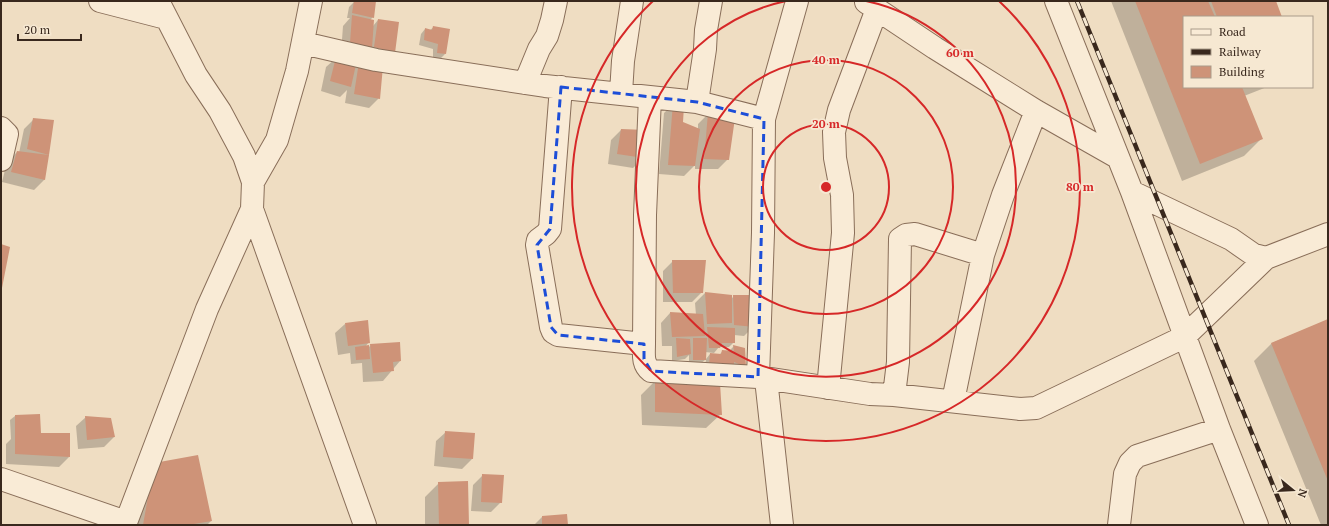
<svg xmlns="http://www.w3.org/2000/svg" width="1329" height="526" font-family="'PT Serif',serif">
	<style>
		.shadow { fill: #0003 }
		.building { fill: #ce9378 }
		.lines { fill: none; stroke-linecap: round; stroke-linejoin: round }
		.minor-casing { stroke: #896e59; stroke-width: 24 }
		.minor { stroke: #f9ebd6; stroke-width: 22 }
		.rail-casing { stroke: #39281d; stroke-width: 4.5 }
		.rail { stroke: #f6e8d2; stroke-width: 3; stroke-dasharray: 9; stroke-linecap: butt }
		.marked { fill: none; stroke: #1d4ed8; stroke-width: 3; stroke-dasharray: 8 5; stroke-linejoin: round }
		.ring { fill: none; stroke: #d62828; stroke-width: 2 }
		.centre { fill: #d62828; stroke: #f6e8d2; stroke-width: 2 }
		.ring-label { font-size: 12px; text-anchor: middle; font-weight: bold; fill: #d62828; stroke: #f6e8d2; stroke-width: 3.5; stroke-linejoin: round; paint-order: stroke }
	</style>
	<rect width="100%" height="100%" fill="#efddc2"/>
	<path class="shadow" d="M361,1h14l-2,16 -3,3 3,6 5,-6 16,33h-53l2,-27 7,-8h-3l2,-11 5,-5z
		M1111,1h164l6,16h-97v70h83l-23,9 17,43 -17,17 -62,25z
		M434,27l11,27 -5,5 -7,-1v-9l-14,-4 2,-11 4,-5 5,1z
		M336,58l18,10 5,-5 20,35 -10,10 -24,-5 2,-13 -7,7 -19,-6 5,-24z
		M673,104l9,19 16,6v-5l10,-10 20,45 -10,10h-23v-4l-11,11 -25,-2 5,-61z
		M34,119l19,2 -9,59 -10,10 -32,-8 5,-20 10,-10 2,1 5,-24z
		M621,130l22,28 -10,10 -25,-4 3,-24z
		M673,261l29,31 -10,10h-29v-31z
		M705,293l26,6 3,-3 20,30 -10,10 -10,-1v7l-5,5h-10l-5,6 -9,-1v8l-5,4 -11,1v-10l-4,4 -13,2v-15h-10l-1,-23 9,-10 26,2 -1,-12z
		M1328,320v205h-7l-67,-164 18,-18z
		M345,324l24,18 -4,5 3,1 3,-3 29,16 -17,20 -20,1 -1,-19 -11,1 -1,-11 -12,2 -3,-22z
		M734,346l11,20 -40,3 1,-10 4,-5 9,1 4,-4h6z
		M655,381l66,33 -15,14 -64,-3 -1,-30z
		M15,416l23,19 31,22 -10,10 -53,-3v-20l5,-5 -1,-19z
		M86,417l28,20 -10,10 -26,2 -2,-23z
		M446,432l26,27 -10,10 -28,-3 2,-25z
		M155,464l56,57 -4,4h-75z
		M483,475l18,27 -10,10 -20,-1 2,-26z
		M439,483l29,42h-43v-28z
		M542,517l25,8h-33z"/>
	<path class="building" d="M354,1h22l-2,17 -22,-5z
		M1135,1h73l7,16h-31v70h58l21,52 -63,25z
		M1211,1h65l6,16h-65z
		M352,15l22,5 -2,28 -22,-5z
		M378,19l21,3 -4,31 -21,-6z
		M433,26l17,3 -4,25 -9,-1 1,-9 -14,-4 1,-12 7,2z
		M336,57l21,3 -6,27 -21,-6z
		M359,62l24,4 -3,33 -26,-5z
		M673,103l11,3 -1,16 17,7 -5,37 -27,-1z
		M708,113l27,5 -6,42 -25,-1z
		M33,118l21,2 -5,35 -22,-6z
		M621,129l25,1 -2,28 -27,-4z
		M17,151l32,4 -4,25 -34,-8z
		M1,244l9,3 -8,41 -1,-1z
		M672,260h34l-3,33h-30z
		M705,292l27,3v28l-25,1z
		M733,295h22v32l-21,-2z
		M670,312l33,2 2,22 -33,1z
		M1328,319v162l-57,-138z
		M368,320l2,23 -22,3 -3,-23z
		M707,327l28,1v15h-13l-2,5h-11z
		M676,338l14,1 1,15 -14,3z
		M693,338h14l-1,22h-13z
		M400,342l1,19 -8,1 1,9 -21,2 -3,-29z
		M369,345l1,14 -14,1 -1,-13z
		M733,345l12,3 1,19 -12,-5v5l-25,-2 1,-12 11,1 1,-4 12,1z
		M655,380l65,3 2,32 -67,-3z
		M40,414l1,19h29v24l-55,-3v-39z
		M85,416l26,2 4,19 -28,3z
		M445,431l30,2 -2,26 -30,-2z
		M198,455l14,66 -24,4h-45l11,-62z
		M482,474l22,1 -2,28 -21,-1z
		M468,481l1,44h-30l-1,-43z
		M567,514l1,11h-26v-9z"/>
	<g class="lines">
		<g class="minor-casing">
			<path id="minor" d="M100,1l66,17
				M1056,1l76,191 87,237 38,96
				M866,2l69,46 101,63 81,46
				M303,43l73,17 169,26 152,16 67,17
				M525,83l14,-34 8,-13 5,-16 4,-19
				M561,87l-11,142 -4,5 -8,6 -1,5 14,82 2,5 5,3 86,9
				M621,93l2,-32 9,-60
				M650,97l-5,118 -1,129c0,10 -2,20 7,27l107,6 112,17 24,1 126,14 16,-1 148,-71 82,-79 62,-24
				M697,102l8,-53 1,-19 5,-29
				M1,128l6,6 -6,26
				M253,182l24,-42 20,-69 14,-70
				M1132,192l99,47 23,16 12,3
				M252,209l113,316
				M758,377l5,-144 1,-114 33,-118
				M766,379l16,146
				M828,388l15,-155 -1,-38 -7,-37 -1,-26 5,-22 38,-101
				M894,395l4,-33 2,-123 6,-4 9,-1 68,21
				M953,401l30,-146 20,-60 33,-84
				M1,479l125,43
				M125,525l82,-216 45,-100 1,-27 -9,-26 -24,-45 -24,-36 -38,-74
				M1119,525l6,-51 5,-11 7,-7 82,-27"/>
		</g>
		<use href="#minor" class="minor"/>
		<g class="rail-casing">
			<path id="rail" d="M1077,1l212,524"/>
		</g>
		<use href="#rail" class="rail"/>
	</g>
	<path class="marked" d="M561,87l136,15 67,17 -6,258 -107,-6 -7,-12v-15l-86,-9 -7,-8 -14,-82 13,-16z"/>
	<g class="ring">
		<circle cx="826" cy="187" r="63"/>
		<circle cx="826" cy="187" r="127"/>
		<path d="M866 1A190 190 0 1 1 786 1"/>
		<path d="M999 1A254 254 0 1 1 653 1"/>
	</g>
	<circle cx="826" cy="187" r="6" class="centre"/>
	<g class="ring-label">
		<text x="960" y="57">60 m</text>
		<text x="826" y="64">40 m</text>
		<text x="826" y="128">20 m</text>
		<text x="1080" y="191">80 m</text>
	</g>
	<rect width="1329" height="526" fill="none" stroke="#39281d" stroke-width="4"/>
	<rect x="1183" y="16" width="130" height="72" fill="#f6e8d2" stroke="#aa9b8a"/>
	<rect x="1191" y="29" width="20" height="6" fill="#f9ebd6" stroke="#aa9b8a"/>
	<text x="1219" y="36" font-size="12" fill="#39281d">Road</text>
	<rect x="1191" y="49" width="20" height="6" fill="#39281d" stroke="#aa9b8a"/>
	<text x="1219" y="56" font-size="12" fill="#39281d">Railway</text>
	<rect x="1191" y="66" width="20" height="12" fill="#ce9378" stroke="#aa9b8a"/>
	<text x="1219" y="76" font-size="12" fill="#39281d">Building</text>
	<g transform="translate(1293 490) rotate(108)" stroke="#f6e8d2" stroke-width="3" paint-order="stroke">
	<path d="M0-3L7 15L0 10L-7 15Z" fill="#39281d"/>
	<text y="-6" font-size="11" font-weight="bold" text-anchor="middle" fill="#39281d">N</text>
	</g>
	<path d="M18 34v6h63v-6" fill="none" stroke="#39281d" stroke-width="2"/>
	<text x="24" y="34" font-size="12" fill="#39281d" stroke="#f6e8d2" stroke-width="3" paint-order="stroke">20 m</text>
</svg>
